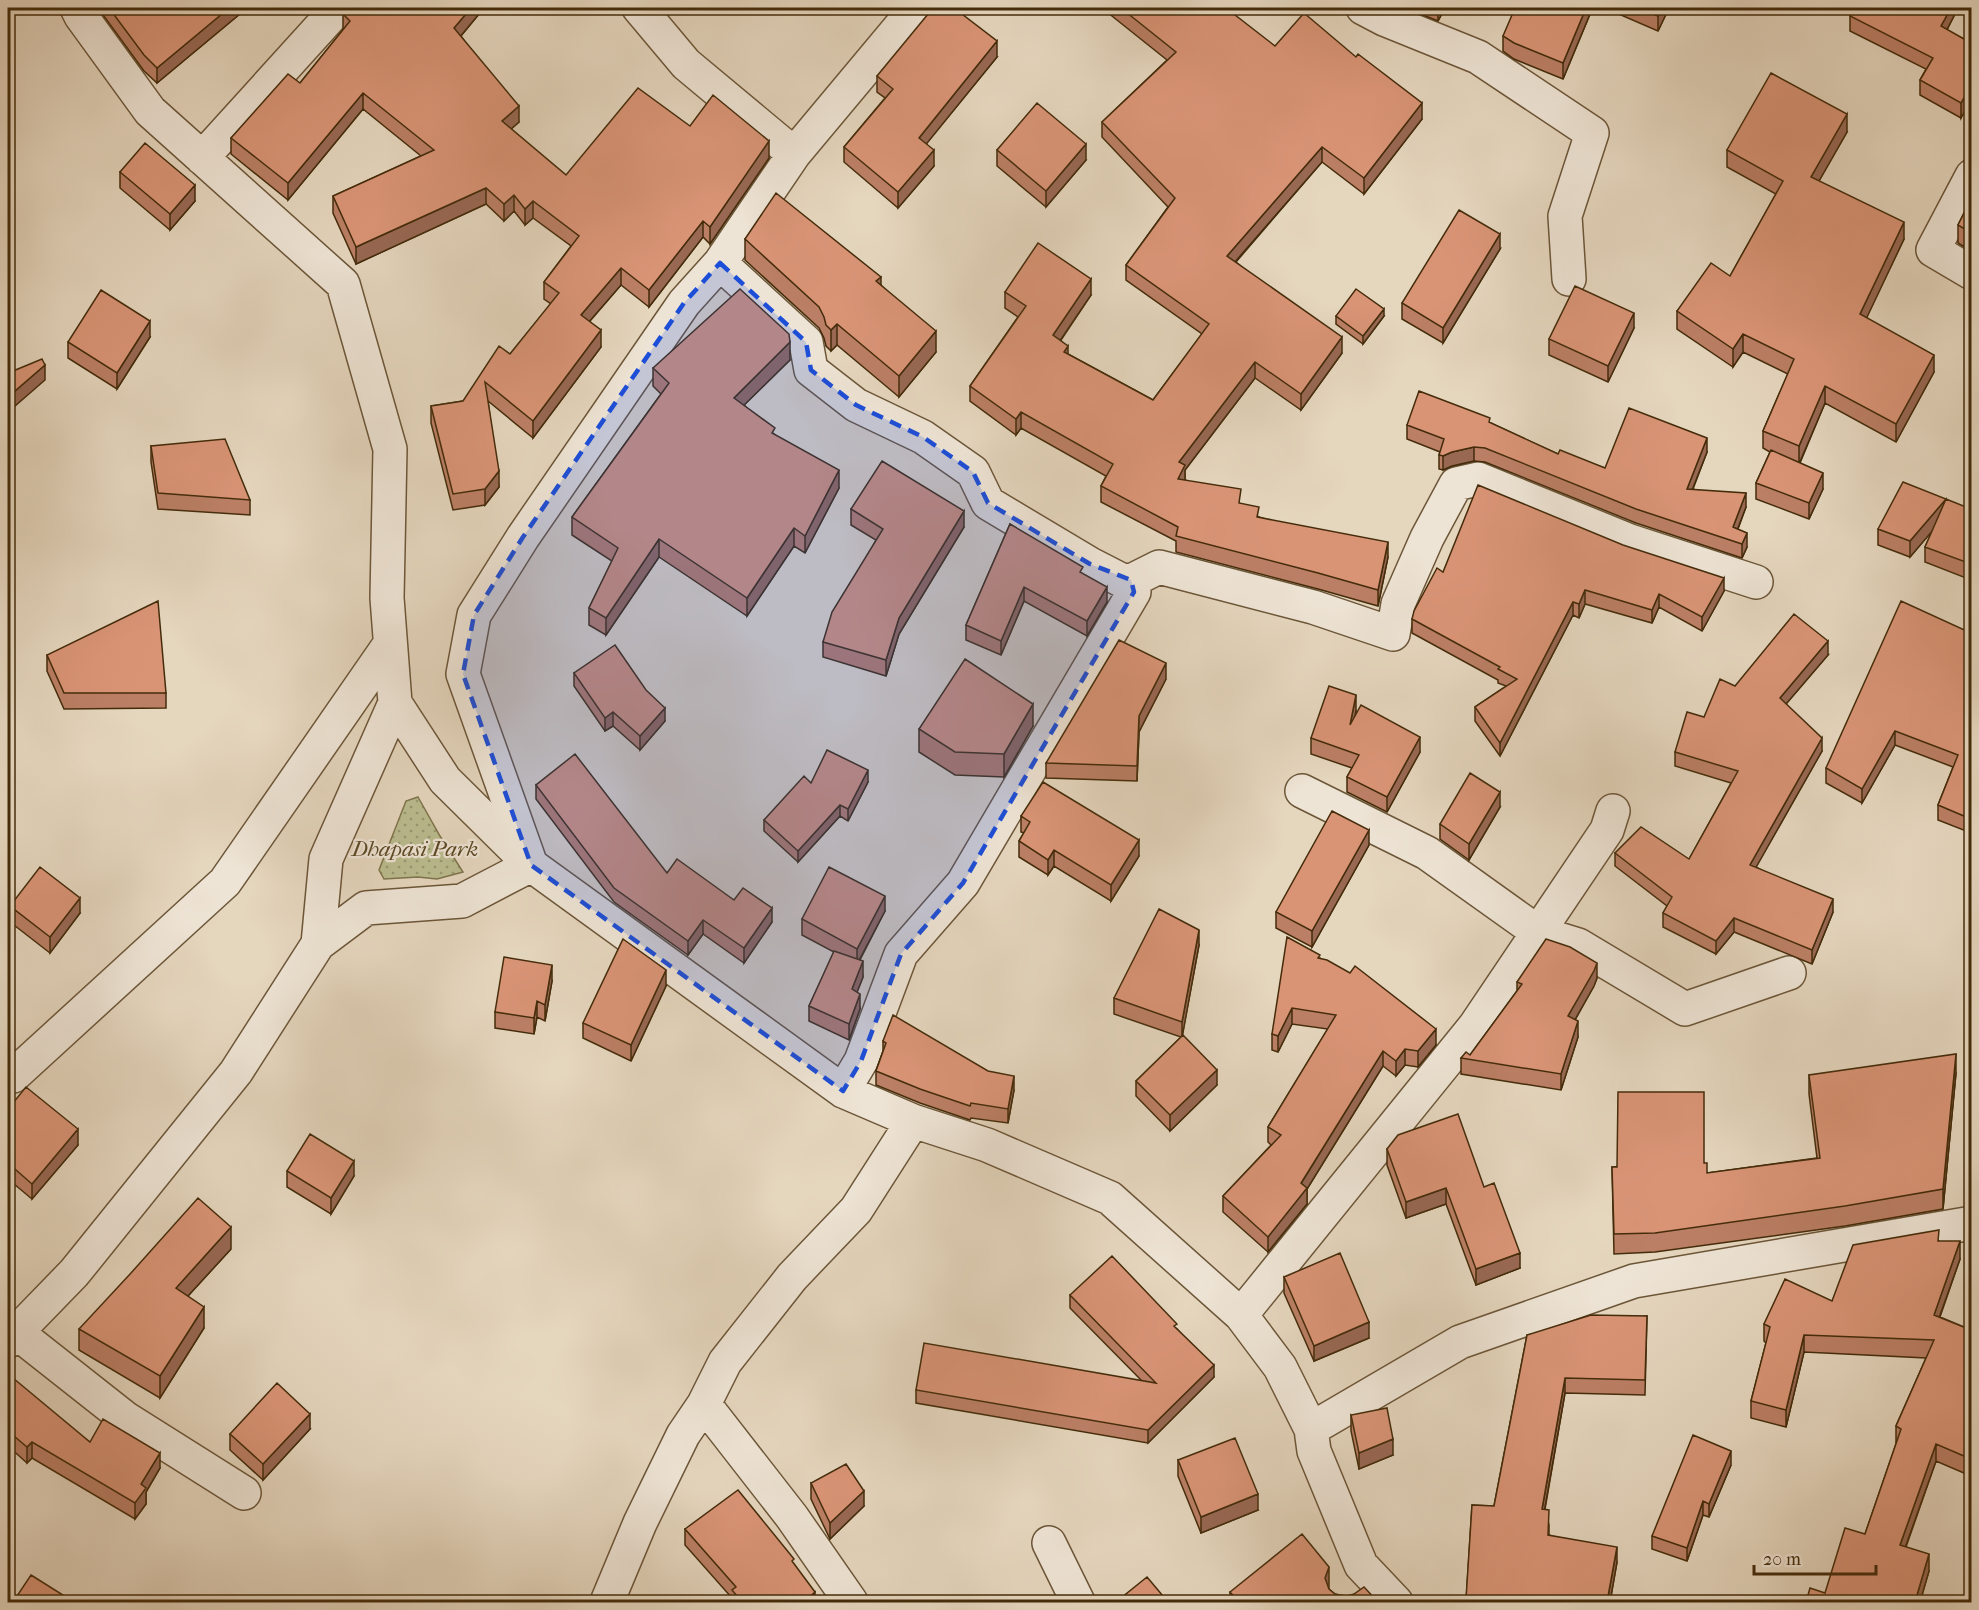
<svg xmlns="http://www.w3.org/2000/svg" width="1979" height="1610" font-family="'IM FELL French Canon',serif">
	<style>
		.green { fill: url(#green-dots); stroke: #7f744c; stroke-width: 1.5 }
		.lines { fill: none; stroke-linecap: round; stroke-linejoin: round }
		.minor-casing { stroke: #6c5638; stroke-width: 36 }
		.minor { stroke: #eee4d5; stroke-width: 33 }
		.wall { fill: #bb7f65; stroke: #442c0b; stroke-width: 1.5 }
		.shaded-wall { fill: #986853; stroke: #442c0b; stroke-width: 1.5 }
		.building { fill: #d99476; stroke: #442c0b; stroke-width: 1.5 }
		.marked { fill: #1d4ed8; fill-opacity: 0.2; stroke: #1d4ed8; stroke-width: 4.5; stroke-dasharray: 12 8; stroke-linejoin: round }
		.labels { text-anchor: middle; stroke-width: 4.5; stroke-linejoin: round; paint-order: stroke }
		.park-label { font-size: 22px; font-style: italic; fill: #5c4925; stroke: #eee4d5 }
	</style>
	<defs>
		<pattern id="green-dots" width="8" height="8" patternUnits="userSpaceOnUse" patternTransform="scale(1.5)"><rect width="8" height="8" fill="#babc8e"/><path d="M2 2h.1M6 6h.1" fill="none" stroke="#999972" stroke-width="1.8" stroke-linecap="round"/></pattern>
	</defs>
	<rect width="100%" height="100%" fill="#e5d6be"/>
	<filter id="stains"><feTurbulence type="fractalNoise" baseFrequency=".00333" numOctaves="4"/><feColorMatrix values="0 0 0 0 .2 0 0 0 0 .09 0 0 0 0 .02 0 0 0 .5 -.17"/></filter>
	<radialGradient id="worn" r=".72"><stop offset=".6" stop-color="#630" stop-opacity="0"/><stop offset="1" stop-color="#630" stop-opacity=".3"/></radialGradient>
	<path class="green" d="M418,797l22,39 23,36 -26,7 -19,-2 -34,2 -5,-9 27,-69z"/>
	<g class="lines">
		<g class="minor-casing">
			<path id="minor" d="M77,8l4,8 69,95 193,173 47,165 -3,149 8,105 50,77 86,85 312,226 70,30 74,24 123,53 131,117 39,52 31,62 3,22 47,114 35,37
				M639,8l47,56 108,90
				M1363,8l21,11 94,38 114,76 -27,83 4,63
				M202,158l136,-150
				M1972,176l-39,74 39,23
				M720,263l86,79 5,28 45,35 67,32 50,35 15,31 102,61 37,19 32,-16 154,40 80,27 5,-30 29,-66 29,-54 22,-5 152,62 126,41
				M1302,791l125,62 112,80 39,12 107,64 104,-36
				M318,944l48,-36 96,-7 69,-36 -68,-191 11,-59 49,-78 161,-234 36,-40 74,-109 122,-146
				M8,1071l5,5 212,-194 165,-238
				M843,1091l18,-30 40,-107 62,-71 171,-291 -3,-12
				M1241,1315l234,-289 132,-196 6,-19
				M16,1332l109,86 119,75
				M8,1341l66,-68 162,-201 82,-128 8,-85 69,-156
				M704,1404l88,113 59,85
				M1311,1429l149,-87 174,-61 338,-58
				M1049,1543l29,59
				M607,1602l33,-79 43,-88 21,-31 21,-42 67,-85 64,-67 57,-89"/>
		</g>
		<use href="#minor" class="minor"/>
	</g>
	<path class="wall" d="M98,8h149l-90,75 -13,-12z
		M484,8l-23,28 58,86 -8,7 55,46 124,-49 79,32 -59,86 -7,-7 -54,70 -28,-22 -31,36 11,26 -68,91 -45,-37 11,86 -14,18 -32,5 -22,-87v-17l32,-5 47,-47 41,-50 -7,-5v-17l27,-36 -38,-28 -8,7 -11,-14 -10,10 -18,-17 -130,60 -23,-51v-17l88,-40 -58,-47 -75,91 -57,-46v-16l69,-55 43,-53v-16z
		M1102,8h71l5,4 97,34 147,73 -58,75 -42,-32 -86,100 106,91 -41,57 -46,-32 -70,92v10l56,24 18,13 129,40 -10,49 -60,-17 -142,-37v-11l-75,-39v-16l5,-10 -85,-48 -5,7 -46,-34v-15l48,-69 -13,-9v-16l86,3 -30,45 7,14 85,46 49,-66 -76,-54v-15l42,-58 -66,-70v-15l65,-62z
		M1406,8h39l-7,13z
		M1590,8v6l-27,65 -49,-20 -11,-8v-15z
		M1614,8h55l-11,23 -44,-19z
		M1854,8h104l-11,22 24,13 -10,75 -41,-23v-15l6,-11 -76,-38v-15z
		M997,57l-71,87 8,22 -36,42 -54,-46v-15l41,-49 -8,-6v-16z
		M1847,132l-28,49 85,58 -38,79 68,54 -38,70 -71,-39 -25,60 23,26 -14,30 -53,-20v-16l14,-31 -7,-4v-17l25,-57 -45,-22 -10,15 -56,-38v-18l53,-35 46,-82 -49,-27v-17z
		M997,150l89,10 -40,47 -49,-41z
		M120,172l75,29 -25,29 -50,-42z
		M1971,199v52l-13,-8v-18z
		M745,239l136,46 55,67 -37,45 -62,-52 -6,6 -5,-5 -2,-8 -5,-10 -74,-68z
		M1500,249l-57,94 -41,-24v-16z
		M1336,316h48l-21,28 -27,-20z
		M1634,328l-26,54 -59,-27v-16z
		M150,337l-33,52 -49,-31v-16z
		M790,360l-46,45 31,30 64,53 -34,65 -11,-7 -47,70 -88,-59 -53,78 -17,-10v-17l23,-47 -40,-26v-18l89,-123 -8,-8v-18z
		M1490,423l68,31 47,14 102,-16 -14,37 53,18 -8,22 9,18 -5,11 -106,-35 -151,-61 -11,-1 -22,5 -9,4 -4,-1v-14l1,-3 -33,-13v-14z
		M151,446l99,54v15l-92,-6 -7,-47z
		M851,509l113,18 -65,107 -13,42 -63,-19v-15l53,-102 -25,-15z
		M1971,509v71l-46,-18v-15l7,-16 -22,26 -32,-12v-16z
		M1010,524l97,78 -20,34 -63,-35 -23,54 -35,-15v-15z
		M1443,572l281,19 -22,40 -43,-24 -7,16 -67,-19 -6,14 -6,-3 -73,141 -25,-35v-14l31,-21 -8,-3v-3l-86,-47v-14z
		M1971,633v200l-33,-13v-15l15,-38 -58,-22 -33,58 -36,-20v-15z
		M47,655l119,38v15l-102,1 -17,-38z
		M1828,655l-42,49 36,47 -66,116 77,45 -21,52 -78,-32 -18,22 -53,-27v-14l4,-7 -52,-40v-13l74,6 42,-76 -56,-17v-14l29,-35 31,-31z
		M574,673l91,48 -25,29 -27,-24 -8,5 -31,-45z
		M1166,679l-27,53 -2,49 -91,-3v-15z
		M1356,711l-1,5 65,36 -33,60 -40,-20v-15l5,-9 -41,-14v-16z
		M1033,726l-29,51 -49,-2 -36,-23v-23z
		M868,782l-20,39 -8,-5 -42,46 -34,-31v-11l47,-37z
		M536,785l131,88 67,27 38,22 -28,41 -41,-29 -15,21 -74,-53 -78,-103z
		M1500,807l-31,53 -29,-21v-15z
		M1021,816l118,40 -28,45 -57,-35 -6,9 -29,-18v-16l5,-8 -3,-1z
		M1369,845l-57,102 -36,-19v-16z
		M10,906l70,7 -30,40 -40,-31z
		M885,911l-25,49 3,17 -6,15 3,17 -11,31 -40,-19v-15l25,-54 -32,-17v-16z
		M1199,945l-17,91 35,49 -47,46 -34,-35v-15l45,-44 -67,-23v-16z
		M1320,958l116,87 -18,22 -13,-2 -9,11 -13,-10 -76,123v15l-39,48 -45,-40v-16l48,-51 -3,-3v-15l60,-98 -36,-5 -14,28 -6,-2v-16z
		M1597,978l-3,8 -19,34 3,17 -17,53 -100,-16v-16l9,-3 47,-64v-9z
		M552,981l-7,40 -8,-4 -3,17 -39,-6v-16z
		M666,986l-35,75 -48,-23v-15z
		M883,1041l131,49 -6,33 -37,-5 -1,2 -50,-17 -44,-18v-14l7,-20z
		M1956,1073l-13,136 -98,17 -190,26 -41,2 -2,-87 92,-4 3,10 110,-15 -8,-64v-19z
		M8,1109l70,36 -46,54 -24,-20z
		M1387,1149l97,38 36,81 -44,17 -30,-81 -40,14 -19,-53z
		M287,1171l67,5 -23,38 -44,-27z
		M1939,1241l21,18 -20,58 31,13v146l-35,-15 -30,86 23,24 -9,31h-114l19,-9 40,-59 31,-90v-18l30,-68 -122,-6 -18,75 -35,-9v-17l15,-58 -2,-2v-17l68,-23z
		M231,1249l-43,47 16,32 -44,70 -81,-48v-21z
		M1284,1277l85,61 -55,23 -30,-68z
		M1070,1295l107,34 37,48 -66,66 -232,-40v-13l226,-9 -72,-73z
		M1647,1316l-2,79 -80,-2 -20,116 4,16v10l68,27 -7,40h-144l6,-97 22,1 33,-171z
		M8,1385l82,57 70,26 -14,24v12l-11,15 -103,-61 -5,5 -19,-17z
		M1351,1415l42,40 -34,14 -8,-38z
		M310,1429l-47,51 -33,-30v-16z
		M1178,1460l80,50 -57,23 -23,-57z
		M1731,1465l-22,52 -6,-2 -16,46 -35,-12v-13z
		M811,1483l53,23 -34,33 -19,-40z
		M685,1529l109,35 21,38h-83v-4l-47,-53z
		M1329,1589l6,5 43,8h-148v-10z"/>
	<path class="shaded-wall" d="M229,8h18l-90,75v-15z
		M471,8h13l-30,36v-16z
		M1438,8h7l-7,13z
		M1586,8h4v6l-27,65v-16z
		M1662,8h7l-11,23v-15z
		M1951,8h7l-17,33v-15z
		M997,41v16l-78,96v-15z
		M1971,85v15l-10,18v-15z
		M363,93v16l-75,91v-17z
		M1422,103v16l-58,75v-16z
		M519,106v16l-17,15v-16z
		M1847,114v18l-36,63v-18z
		M769,141v17l-59,86v-17z
		M1086,144v16l-40,47v-16z
		M1322,147v15l-95,109v-15z
		M934,150v16l-36,42v-16z
		M195,185v16l-25,29v-16z
		M486,188v16l-130,60v-17z
		M514,195v16l-10,10v-17z
		M533,201v17l-8,7v-16z
		M703,221v16l-54,70v-17z
		M1904,222v17l-44,93v-18z
		M1500,234v15l-57,94v-15z
		M621,268v17l-40,46v-16z
		M881,277v21l-5,-17z
		M1091,279v16l-38,56v-16z
		M1384,309v7l-21,28v-8z
		M1634,313v15l-26,54v-16z
		M150,321v16l-33,52v-16z
		M837,324v21l-6,6v-21z
		M601,330v17l-68,91v-17z
		M936,331v21l-37,45v-21z
		M1743,334v18l-10,15v-18z
		M1342,337v16l-41,57v-16z
		M790,342v18l-56,55v-17z
		M1068,346v15l-4,-9z
		M1934,355v17l-38,70v-18z
		M1255,362v16l-70,92v11l-7,14 1,-33z
		M45,365v15l-37,32v-15z
		M1825,386v17l-26,61v-18z
		M1021,412v16l-5,7v-16z
		M1707,438v14l-20,51v-14z
		M1474,447v14l-22,5 -9,4v-14l9,-4z
		M839,470v18l-34,65v-17z
		M499,471v16l-14,18v-16z
		M1823,473v16l-14,30v-16z
		M1746,493v14l-13,34v-14z
		M1946,499v16l-36,42v-16z
		M964,511v16l-65,107 -13,42v-16l13,-42z
		M794,528v18l-47,70v-18z
		M1747,533v14l-5,11v-14z
		M659,539v18l-53,78v-17z
		M1388,542v15l-10,49v-16z
		M1724,578v13l-22,40v-14z
		M1024,587v14l-23,54v-14z
		M1107,587v15l-20,34v-15z
		M1585,590v14l-6,14v-14z
		M1659,594v13l-7,16v-13z
		M1573,602v13l-73,141v-13z
		M1828,641v14l-48,56v-13z
		M1166,663v16l-27,53 -2,49 2,-65z
		M1356,695v16l-6,30v-16z
		M1033,704v22l-29,51v-23z
		M665,708v13l-25,29v-14z
		M613,712v14l-8,5v-13z
		M1895,731v14l-33,58v-14z
		M1420,737v15l-33,60v-15z
		M1822,738v13l-72,127v-13z
		M868,770v12l-20,39v-12z
		M1500,792v15l-31,53v-16z
		M840,805v11l-42,46v-11z
		M1369,830v15l-57,102v-16z
		M1139,840v16l-28,45v-16z
		M1054,850v16l-6,9v-15z
		M885,896v15l-28,53v-15z
		M80,898v15l-30,40v-16z
		M1833,899v13l-21,52v-14z
		M772,908v14l-28,41v-15z
		M1734,918v14l-18,22v-13z
		M703,920v14l-15,21v-14z
		M1199,930v15l-17,93v-16z
		M863,961v16l-11,28v-16z
		M1597,963v15l-3,8 -26,46v-16z
		M552,965v16l-7,40v-16z
		M666,970v16l-35,75v-16z
		M860,994v15l-11,31v-16z
		M537,1001v16l-3,17v-16z
		M1292,1008v16l-14,28v-16z
		M1578,1021v16l-17,53v-16z
		M1436,1029v16l-18,22v-16z
		M1405,1049v16l-9,11v-15z
		M1383,1051v15l-76,123v15l-39,48v-15z
		M1956,1054v19l-13,136v-20z
		M1217,1070v15l-47,46v-16z
		M1014,1076v14l-6,33v-14z
		M78,1129v16l-46,54v-15z
		M354,1161v15l-23,38v-16z
		M1446,1188v16l-40,14v-16z
		M231,1227v22l-55,60v-21z
		M1960,1241v18l-26,73v-17z
		M1520,1253v15l-44,17v-16z
		M204,1307v21l-44,70v-22z
		M1369,1322v16l-55,23v-15z
		M1804,1335v17l-18,75v-17z
		M1214,1365v12l-66,66v-13z
		M1565,1378v15l-23,131v-15z
		M310,1414v15l-47,51v-16z
		M1393,1439v16l-34,14v-16z
		M32,1442v16l-5,5v-16z
		M1936,1444v17l-36,101v-17z
		M1731,1451v14l-22,52v-13z
		M160,1453v15l-14,24v12l-11,15v-16l6,-19z
		M864,1491v15l-34,33v-16z
		M1258,1494v16l-57,23v-16z
		M1703,1501v14l-16,46v-13z
		M1617,1547v15l-7,40h-3z
		M1929,1554v17l-9,31h-5z
		M1329,1567v24l-4,-13z
		M815,1592v10h-11z"/>
	<path class="building" d="M109,8h120l-72,60 -13,-13z
		M349,8h122l-17,20 65,78 -17,15 64,54 72,-87 52,38 23,-31 56,46 -59,86 -7,-6 -54,69 -28,-22 -40,47 20,15 -68,91 -48,-39 14,89 -14,18 -32,5 -22,-88 32,-5 36,-55 11,8 49,-61 -15,-11 35,-46 -46,-35 -8,8 -11,-14 -10,9 -18,-16 -130,59 -23,-51 101,-46 -71,-57 -75,90 -57,-45 57,-64 12,9 50,-62 -7,-7z
		M933,8h21l43,33 -78,97 15,12 -36,42 -54,-45 49,-58 -16,-13z
		M1121,8h52l5,4 3,-4h45l49,38 29,-33 52,44 2,-3 64,49 -58,75 -42,-31 -95,109 115,81 -41,57 -46,-32 -76,100 6,3 -7,14 63,10 -2,14 20,4 -2,10 131,25 -10,48 -60,-17 -142,-37 2,-9 -77,-41 12,-22 -92,-52 -5,7 -46,-33 56,-80 -21,-14 33,-49 53,36 -38,56 15,11 -4,6 89,48 56,-76 -83,-59 49,-67 -73,-76 74,-70z
		M1515,8h71l-23,55 -49,-20 -11,-7z
		M1639,8h23l-4,8z
		M1854,8h97l-10,18 30,17v42l-10,18 -41,-23 13,-22 -83,-42z
		M1771,73l76,41 -36,63 93,45 -44,92 74,41 -38,69 -71,-38 -26,60 -36,-15 31,-72 -51,-25 -10,15 -56,-38 34,-48 19,13 53,-95 -56,-31z
		M1037,103l49,41 -40,47 -49,-41z
		M145,143l50,42 -25,29 -50,-42z
		M776,193l105,84 -5,4 60,50 -37,45 -62,-52 -6,6 -5,-5 -2,-8 -5,-10 -74,-68z
		M1971,199v34l-13,-8z
		M1459,210l41,24 -57,94 -41,-25z
		M1575,286l59,27 -26,53 -59,-27z
		M740,289l49,45 1,8 -56,56 41,30 -3,5 67,37 -34,66 -11,-8 -47,70 -88,-59 -53,79 -17,-10 29,-60 -46,-31 97,-134 -16,-15z
		M1356,289l28,20 -21,27 -27,-20z
		M101,290l49,31 -33,52 -49,-31z
		M42,359l3,6 -37,32v-32l5,6z
		M1419,391l71,27 -1,4 69,32 2,-4 45,18 24,-60 78,30 -20,51 59,4 -13,34 14,6 -5,11 -106,-35 -151,-61 -11,-1 -22,5 -9,4 -4,-1 5,-16 -37,-14z
		M225,439l25,61 -92,-7 -7,-47z
		M1771,450l52,23 -14,30 -53,-20z
		M882,461l82,50 -65,107 -13,42 -63,-18 9,-30 51,-83 -32,-20z
		M1903,482l43,17 -36,42 -32,-12z
		M1478,485l145,60 101,33 -22,39 -43,-23 -7,16 -67,-20 -6,14 -6,-2 -73,141 -25,-36 42,-28 -19,-10 2,-2 -88,-48 2,-8 23,-43 6,4z
		M1946,499l25,10v55l-46,-17z
		M1010,524l73,43 -3,5 27,15 -20,34 -63,-34 -23,54 -35,-16z
		M158,601l8,92h-102l-17,-38z
		M1901,601l70,32v186l-33,-14 20,-50 -63,-24 -33,58 -36,-21z
		M1794,614l34,27 -48,57 42,40 -72,127 83,34 -21,51 -78,-32 -18,23 -53,-28 9,-16 -57,-44 26,-26 48,32 49,-88 -63,-19 12,-40 17,5 16,-38 15,7z
		M1119,640l47,23 -27,53 -2,50 -91,-3z
		M615,645l31,45 19,18 -25,28 -27,-24 -8,6 -31,-45z
		M965,659l68,45 -29,50 -49,-2 -36,-23z
		M1329,686l27,9 -6,30 11,-20 59,32 -33,60 -40,-20 12,-22 -48,-17z
		M827,750l41,20 -20,39 -8,-4 -42,46 -34,-31 40,-44 7,7z
		M575,754l92,119 10,-14 57,41 9,-12 29,20 -28,40 -41,-28 -15,21 -74,-53 -78,-103z
		M1470,773l30,19 -31,52 -29,-20z
		M1043,782l96,58 -28,45 -57,-35 -6,10 -29,-19 11,-19 -9,-6z
		M1332,811l37,19 -57,101 -36,-19z
		M40,867l40,31 -30,39 -40,-31z
		M829,867l56,29 -28,53 -55,-30z
		M1159,909l40,21 -17,92 -68,-24z
		M1287,937l33,18 -2,3 9,2 23,13 5,-7 81,63 -18,22 -13,-2 -9,12 -13,-10 -82,132 6,5 -39,49 -45,-41 58,-61 -13,-8 68,-112 -44,-7 -14,28 -6,-2z
		M623,939l43,31 -35,75 -48,-22z
		M1546,939l24,8 27,16 -3,8 -26,45 10,5 -17,53 -100,-16 5,-6 4,3 52,-71 -5,-2z
		M834,951l29,10 -11,28 8,5 -11,30 -40,-18z
		M504,957l48,8 -7,40 -8,-4 -3,17 -39,-6z
		M893,1015l95,56 26,5 -6,33 -37,-6 -1,3 -50,-17 -44,-18 10,-28 -3,-2z
		M1183,1035l34,35 -47,45 -34,-34z
		M1956,1054l-13,135 -98,17 -190,27 -41,1 -2,-67h5l1,-75h86v71h3v10l113,-15 -11,-83z
		M26,1087l52,42 -46,55 -24,-21v-54z
		M1458,1114l26,73 10,-4 26,70 -44,16 -30,-81 -40,14 -19,-53 11,-14z
		M310,1134l44,27 -23,37 -44,-27z
		M198,1198l33,29 -55,61 28,19 -44,69 -81,-47 52,-56z
		M1939,1230l-1,11h22l-26,74 37,15v129l-35,-15 -36,101 29,9 -14,48h-109l4,-14 15,5 20,-65 20,6 36,-105 -5,-3 38,-86 -130,-5 -18,75 -35,-9 19,-74 -6,-3 21,-45 47,22 21,-56z
		M1340,1253l29,69 -55,24 -30,-69z
		M1112,1256l65,68 -3,2 40,39 -66,65 -232,-40 8,-47 232,40 -86,-88z
		M1591,1315l56,1 -2,64 -80,-2 -23,131 7,1 -1,25 69,12 -10,55h-89l-52,-3 6,-94 22,1 33,-171z
		M13,1378l77,64 13,-23 57,34 -19,31 5,4 -11,15 -103,-61 -5,5 -19,-16v-46z
		M277,1383l33,31 -47,50 -33,-30z
		M1387,1408l6,31 -34,14 -8,-38z
		M1693,1435l38,16 -22,53 -6,-3 -16,47 -35,-12z
		M1235,1438l23,56 -57,23 -23,-57z
		M846,1464l18,27 -34,32 -19,-40z
		M738,1490l56,69 -2,2 23,31 -11,10h1h-63l-10,-12 4,-3 -51,-58z
		M1302,1534l27,33 -4,11 4,11 6,5 9,3 10,-3 10,-7 14,15h-139l-9,-10z
		M31,1575l43,27h-61z
		M1147,1577l21,25h-52z"/>
	<path class="marked" d="M720,263l86,79 5,28 45,35 67,32 50,35 15,31 102,61 41,16 3,12 -171,291 -62,71 -40,107 -18,30 -312,-226 -68,-191 11,-59 49,-78 161,-234z"/>
	<g class="labels">
		<g class="park-label">
			<text x="415" y="856">Dhapasi Park</text>
		</g>
	</g>
	<rect width="1979" height="1610" fill="none" stroke="#e5d6be" stroke-width="30"/>
	<rect x="9" y="9" width="1961" height="1592" fill="none" stroke="#442c0b" stroke-width="3"/>
	<rect x="15" y="15" width="1949" height="1580" fill="none" stroke="#442c0b" stroke-width="1.5"/>
	<path d="M1754 1565v9h122v-9" fill="none" stroke="#442c0b" stroke-width="3"/>
	<text x="1763" y="1565" font-size="18" fill="#442c0b" stroke="#eee4d5" stroke-width="4.5" paint-order="stroke">20 m</text>
	<rect width="100%" height="100%" filter="url(#stains)"/>
	<rect width="100%" height="100%" fill="url(#worn)"/>
</svg>
